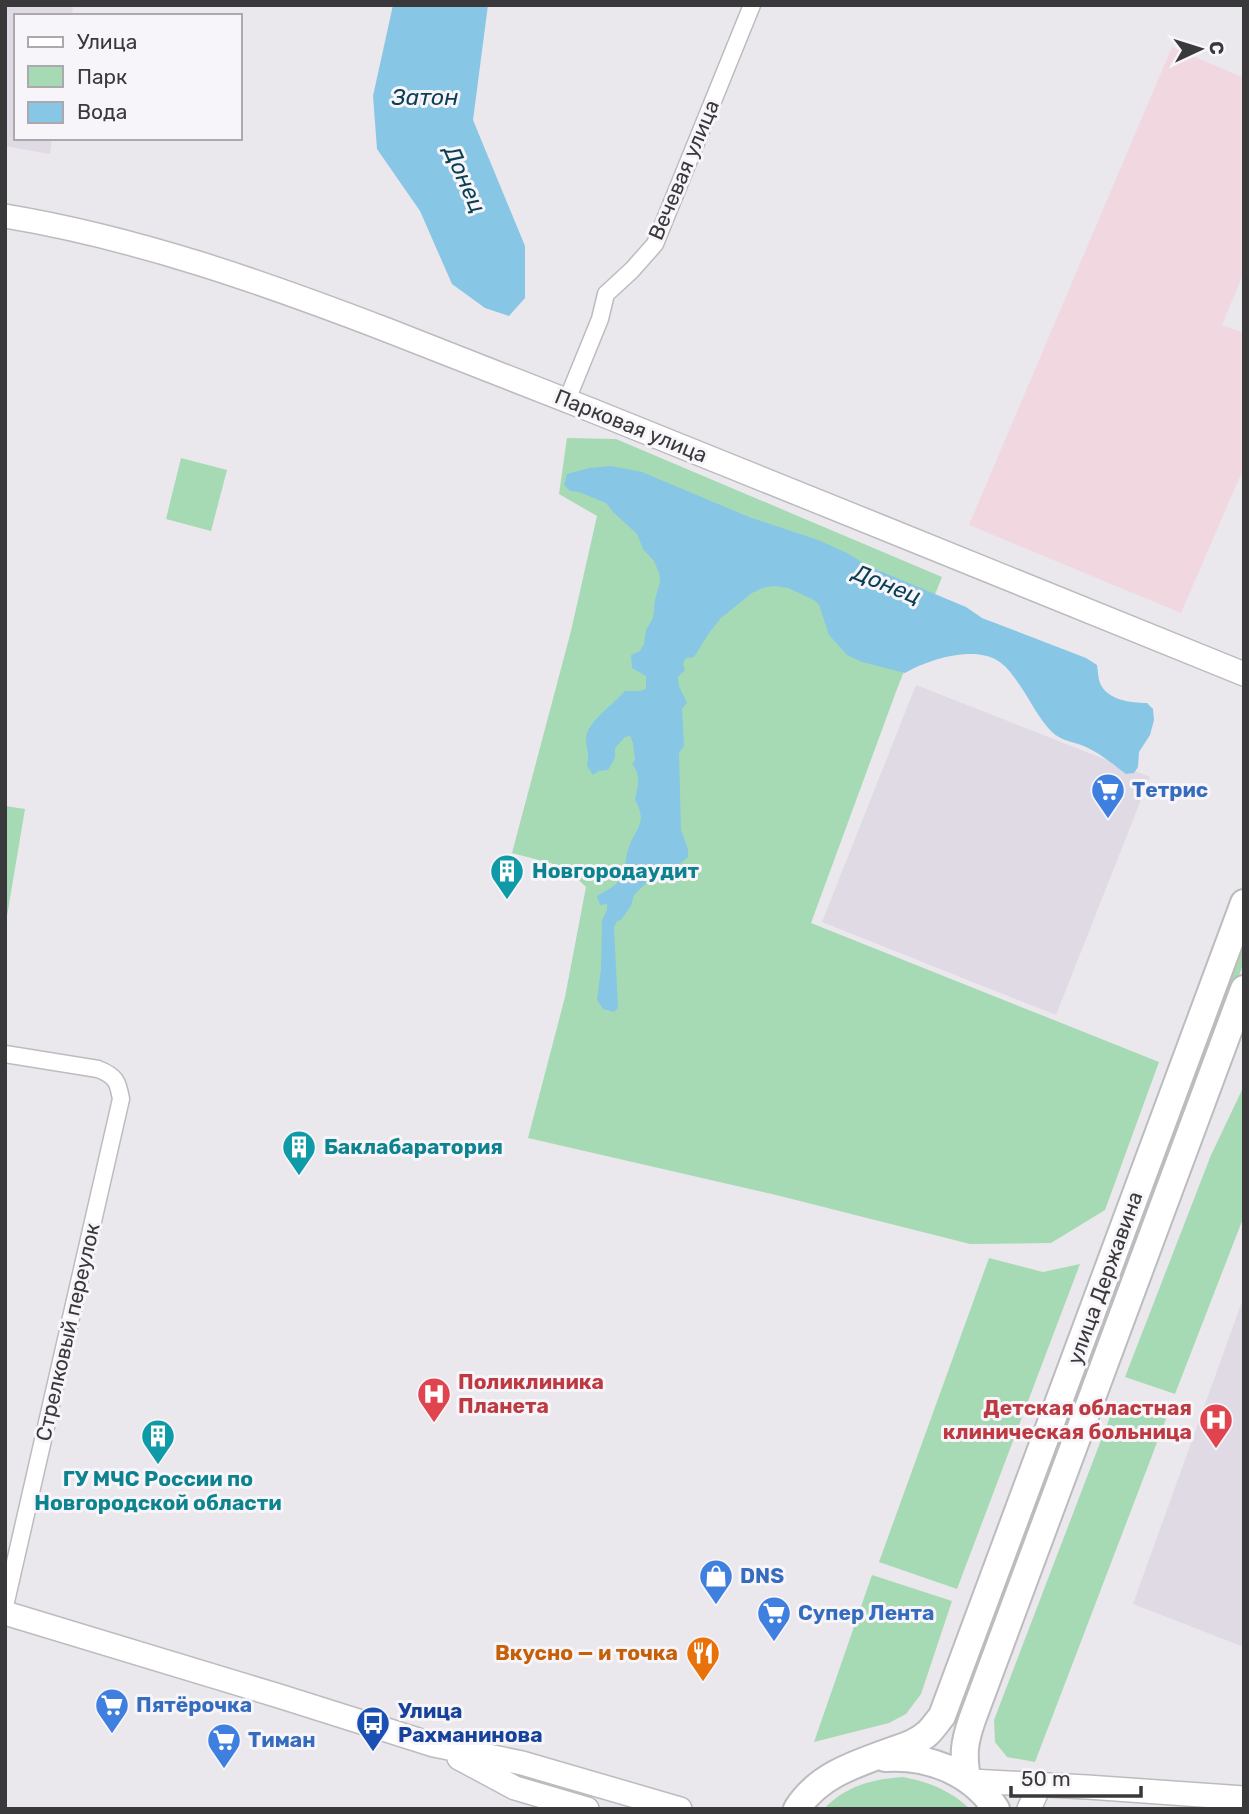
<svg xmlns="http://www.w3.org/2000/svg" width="1249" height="1814" font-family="Rubik,sans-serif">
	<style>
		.built { fill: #dfdae4 }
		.industrial { fill: #f0d7e0 }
		.green { fill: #a6dab5 }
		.water { fill: #88c6e6 }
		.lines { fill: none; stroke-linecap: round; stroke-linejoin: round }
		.street-casing { stroke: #bcbbbe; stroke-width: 19 }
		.secondary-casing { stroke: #bcbbbe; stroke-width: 26 }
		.primary-casing { stroke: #bcbbbe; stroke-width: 30 }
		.street { stroke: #fff; stroke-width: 16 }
		.secondary { stroke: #fff; stroke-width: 23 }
		.primary { stroke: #fff; stroke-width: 26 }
		.labels { text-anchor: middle; stroke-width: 6; stroke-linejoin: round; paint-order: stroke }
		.street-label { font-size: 21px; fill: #39383a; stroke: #f7f5f9 }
		.shop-label { font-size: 21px; font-weight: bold; fill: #366cbe; stroke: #f7f5f9; text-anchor: start }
		.culture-label { font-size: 21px; font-weight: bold; fill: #0d838f; stroke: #f7f5f9; text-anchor: start }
		.health-label { font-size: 21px; font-weight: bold; fill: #be3a42; stroke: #f7f5f9; text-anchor: start }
		.food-label { font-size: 21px; font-weight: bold; fill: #c56008; stroke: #f7f5f9; text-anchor: end }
		.transit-label { font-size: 21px; font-weight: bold; fill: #164399; stroke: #f7f5f9; text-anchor: start }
		.water-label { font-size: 23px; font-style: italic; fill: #093f55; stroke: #f7f5f9 }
	</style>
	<rect width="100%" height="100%" fill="#eae8ec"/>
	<path class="built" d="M5,5h68l-1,11h-56v122h36l-2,16 -45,-8z
		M916,685l234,92 -94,238 -234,-93z
		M1244,1296v351l-111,-43z"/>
	<path class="industrial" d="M1172,47l72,31v194l-22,53 22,8v134l-63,146 -212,-88z"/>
	<path class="green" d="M567,438l49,1 326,138 -45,112 -86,234 348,139 -54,148 -54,33 -81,1 -194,-49 -248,-57 37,-141 21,-110 -21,-20 -53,-14 59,-222 26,-115 -38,-22z
		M181,458l46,12 -16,61 -45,-12z
		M5,806l20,3 -18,107h-2z
		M1244,929v33l-280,753 -11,-4z
		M1244,1082v134l-69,178 -50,-17 86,-222 30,-63z
		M989,1258l54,14 37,-8 -123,325 -78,-27z
		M1116,1401l50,18 -131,343 -28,-5 -12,-15 -1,-22z
		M872,1575l80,26 -31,93 -15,20 -17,9 -75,19z
		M903,1777c26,5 47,13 67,32h-146c21,-23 49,-30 79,-32z"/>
	<path class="water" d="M393,5h95l-15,115 52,126v52l-16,18 -24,-8 -33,-24 -32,-73 -43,-62 -4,-53z
		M611,466l31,6 107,45 69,23 29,13 21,13 98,41 16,11 104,40 11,7c1,6 1,13 3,18 7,17 31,20 47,20l6,6 1,11 -4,15 -11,17 -1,15 -4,6 -8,1c-12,-9 -26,-21 -40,-27 -11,-5 -25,-6 -34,-15 -12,-11 -23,-34 -33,-48 -5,-7 -11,-16 -18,-21 -24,-19 -72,-4 -96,10l-43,-11 -15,-7 -18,-20 -10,-30 -5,-5 -26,-12 -13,-2 -10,1 -13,6 -31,25 -12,15 -15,24 -8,1 -3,5 2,7 -7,7 1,9 8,17 -5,6 2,37 -5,7 2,77 7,19v8l-23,20 -7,4h-10l-14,14 -3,11 -10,14 -4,1 -3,6 4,81 -4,4 -11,-3 -6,-9 4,-31 1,-49 5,-10v-6l-7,1 -3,-9c6,-4 13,-7 19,-12 11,-11 8,-24 13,-37 7,-20 19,-24 6,-47 3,-13 6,-26 -3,-36l3,-4 -2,-17 -3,-7 -5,1 -10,11v10l-7,12 -9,1 -6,4 -6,-9c3,-14 -1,-16 -1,-28 1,-16 28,-34 39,-47h14l7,-2v-13l-14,-8 -1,-13 9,-4 4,-7 2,-14 7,-12 2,-18 5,-18 -1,-9 -5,-12 -11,-12 -6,-15 -23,-21 -8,-10 -27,-11 -9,-1 -6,-6 3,-11 22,-6z"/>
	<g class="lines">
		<g class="street-casing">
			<path id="street" d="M567,400l33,-81 6,-25 26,-24 23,-26 97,-239
				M5,1054l93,15c18,7 20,13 23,30l-116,507"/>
		</g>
		<g class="secondary-casing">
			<path id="secondary" d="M5,216c132,22 257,66 382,114 68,26 136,53 204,80 218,88 435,175 653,264
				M5,1613l274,83 155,49 88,18 158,46
				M459,1758l56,30 72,21
				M971,1781l116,6 157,11
				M1029,1809l11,-25"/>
		</g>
		<g class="primary-casing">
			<path id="primary" d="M885,1758c43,-3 87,14 111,51
				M967,1779c-4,-25 -3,-36 5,-59l272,-731
				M797,1809c21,-34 61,-46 97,-59 12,-4 24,-8 34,-17 5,-5 9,-11 14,-17l302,-813"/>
		</g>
		<use href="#street" class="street"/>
		<use href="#secondary" class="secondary"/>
		<use href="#primary" class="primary"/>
	</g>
	<defs>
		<g id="supermarket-pin" transform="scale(1.75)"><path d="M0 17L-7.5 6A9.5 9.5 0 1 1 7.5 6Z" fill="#3f7fe0" stroke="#f7f5f9"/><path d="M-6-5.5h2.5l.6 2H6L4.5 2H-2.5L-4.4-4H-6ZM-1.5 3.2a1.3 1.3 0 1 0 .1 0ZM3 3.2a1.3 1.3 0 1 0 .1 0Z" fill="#fff"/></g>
		<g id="building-pin" transform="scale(1.75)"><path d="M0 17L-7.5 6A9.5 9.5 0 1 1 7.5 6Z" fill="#0f9aa8" stroke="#f7f5f9"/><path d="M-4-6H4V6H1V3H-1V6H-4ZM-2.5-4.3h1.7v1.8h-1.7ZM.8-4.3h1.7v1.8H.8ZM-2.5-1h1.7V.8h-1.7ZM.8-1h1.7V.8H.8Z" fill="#fff"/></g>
		<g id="hospital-pin" transform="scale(1.75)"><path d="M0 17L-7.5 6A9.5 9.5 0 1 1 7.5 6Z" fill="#e0444e" stroke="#f7f5f9"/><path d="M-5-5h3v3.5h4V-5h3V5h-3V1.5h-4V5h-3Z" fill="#fff"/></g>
		<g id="shop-pin" transform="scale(1.75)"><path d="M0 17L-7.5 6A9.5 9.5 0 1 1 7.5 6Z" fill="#3f7fe0" stroke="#f7f5f9"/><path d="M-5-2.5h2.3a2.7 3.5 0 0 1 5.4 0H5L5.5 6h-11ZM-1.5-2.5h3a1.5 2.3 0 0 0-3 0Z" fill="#fff"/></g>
		<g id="restaurant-pin" transform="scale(1.75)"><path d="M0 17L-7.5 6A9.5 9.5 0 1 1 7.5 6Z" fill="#e8710a" stroke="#f7f5f9"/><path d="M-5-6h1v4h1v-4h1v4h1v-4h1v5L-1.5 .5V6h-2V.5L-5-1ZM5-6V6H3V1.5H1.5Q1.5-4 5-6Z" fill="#fff"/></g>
		<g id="bus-pin" transform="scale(1.75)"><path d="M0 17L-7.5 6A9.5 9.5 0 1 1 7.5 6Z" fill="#1a4fb4" stroke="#f7f5f9"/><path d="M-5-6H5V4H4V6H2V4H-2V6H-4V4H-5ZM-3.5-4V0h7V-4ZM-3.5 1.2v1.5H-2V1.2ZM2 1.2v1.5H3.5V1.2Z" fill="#fff"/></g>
	</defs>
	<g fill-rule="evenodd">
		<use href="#supermarket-pin" x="1108" y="790"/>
		<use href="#building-pin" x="507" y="871"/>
		<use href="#building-pin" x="299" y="1147"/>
		<use href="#hospital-pin" x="434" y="1394"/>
		<use href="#hospital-pin" x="1216" y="1420"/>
		<use href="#building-pin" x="158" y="1436"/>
		<use href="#shop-pin" x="716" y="1576"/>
		<use href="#supermarket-pin" x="774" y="1613"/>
		<use href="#restaurant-pin" x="703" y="1653"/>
		<use href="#supermarket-pin" x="112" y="1705"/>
		<use href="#bus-pin" x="373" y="1723"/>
		<use href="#supermarket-pin" x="224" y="1740"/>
	</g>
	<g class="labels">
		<g class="street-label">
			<text transform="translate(684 170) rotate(-67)" y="7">Вечевая улица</text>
			<text transform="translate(631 426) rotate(22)" y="7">Парковая улица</text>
			<text transform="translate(1105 1278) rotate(-70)" y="7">улица Державина</text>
			<text transform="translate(68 1332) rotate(-77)" y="7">Стрелковый переулок</text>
		</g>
		<g class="shop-label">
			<text x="1132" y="797">Тетрис</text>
			<text x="740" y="1583">DNS</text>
			<text x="798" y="1620">Супер Лента</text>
			<text x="136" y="1712">Пятёрочка</text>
			<text x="248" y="1747">Тиман</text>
		</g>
		<g class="culture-label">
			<text x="532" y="878">Новгородаудит</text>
			<text x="324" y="1154">Баклабаратория</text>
			<text x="158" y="1486" text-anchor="middle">ГУ МЧС России по<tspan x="158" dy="24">Новгородской области</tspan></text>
		</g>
		<g class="health-label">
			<text x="458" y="1389">Поликлиника<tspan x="458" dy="24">Планета</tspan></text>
			<text x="1192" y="1415" text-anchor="end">Детская областная<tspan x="1192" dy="24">клиническая больница</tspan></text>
		</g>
		<g class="food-label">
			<text x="678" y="1660">Вкусно — и точка</text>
		</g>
		<g class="transit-label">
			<text x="398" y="1718">Улица<tspan x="398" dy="24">Рахманинова</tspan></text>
		</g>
		<g class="water-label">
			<text x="425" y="105">Затон</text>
			<text transform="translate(465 179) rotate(66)" y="8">Донец</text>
			<text transform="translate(887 584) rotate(22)" y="8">Донец</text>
		</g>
	</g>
	<rect width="1249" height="1814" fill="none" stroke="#39383a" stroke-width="14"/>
	<rect x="14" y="14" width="228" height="126" fill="#f7f5f9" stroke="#aba9ad" stroke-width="2"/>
	<rect x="28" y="37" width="35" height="10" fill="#ffffff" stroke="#aba9ad" stroke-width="2"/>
	<text x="77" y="49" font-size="21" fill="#39383a">Улица</text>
	<rect x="28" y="66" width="35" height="21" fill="#a6dab5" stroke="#aba9ad" stroke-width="2"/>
	<text x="77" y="84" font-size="21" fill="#39383a">Парк</text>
	<rect x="28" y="102" width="35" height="21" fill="#88c6e6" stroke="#aba9ad" stroke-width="2"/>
	<text x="77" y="119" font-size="21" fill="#39383a">Вода</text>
	<g transform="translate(1200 49) rotate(86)" stroke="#f7f5f9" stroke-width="5" paint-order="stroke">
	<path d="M0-5L12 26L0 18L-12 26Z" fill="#39383a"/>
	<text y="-10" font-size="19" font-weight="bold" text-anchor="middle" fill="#39383a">С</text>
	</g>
	<path d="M1011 1786v10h130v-10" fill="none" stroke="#39383a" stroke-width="3.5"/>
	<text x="1021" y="1786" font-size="21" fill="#39383a" stroke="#f7f5f9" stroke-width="5" paint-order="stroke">50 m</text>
</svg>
